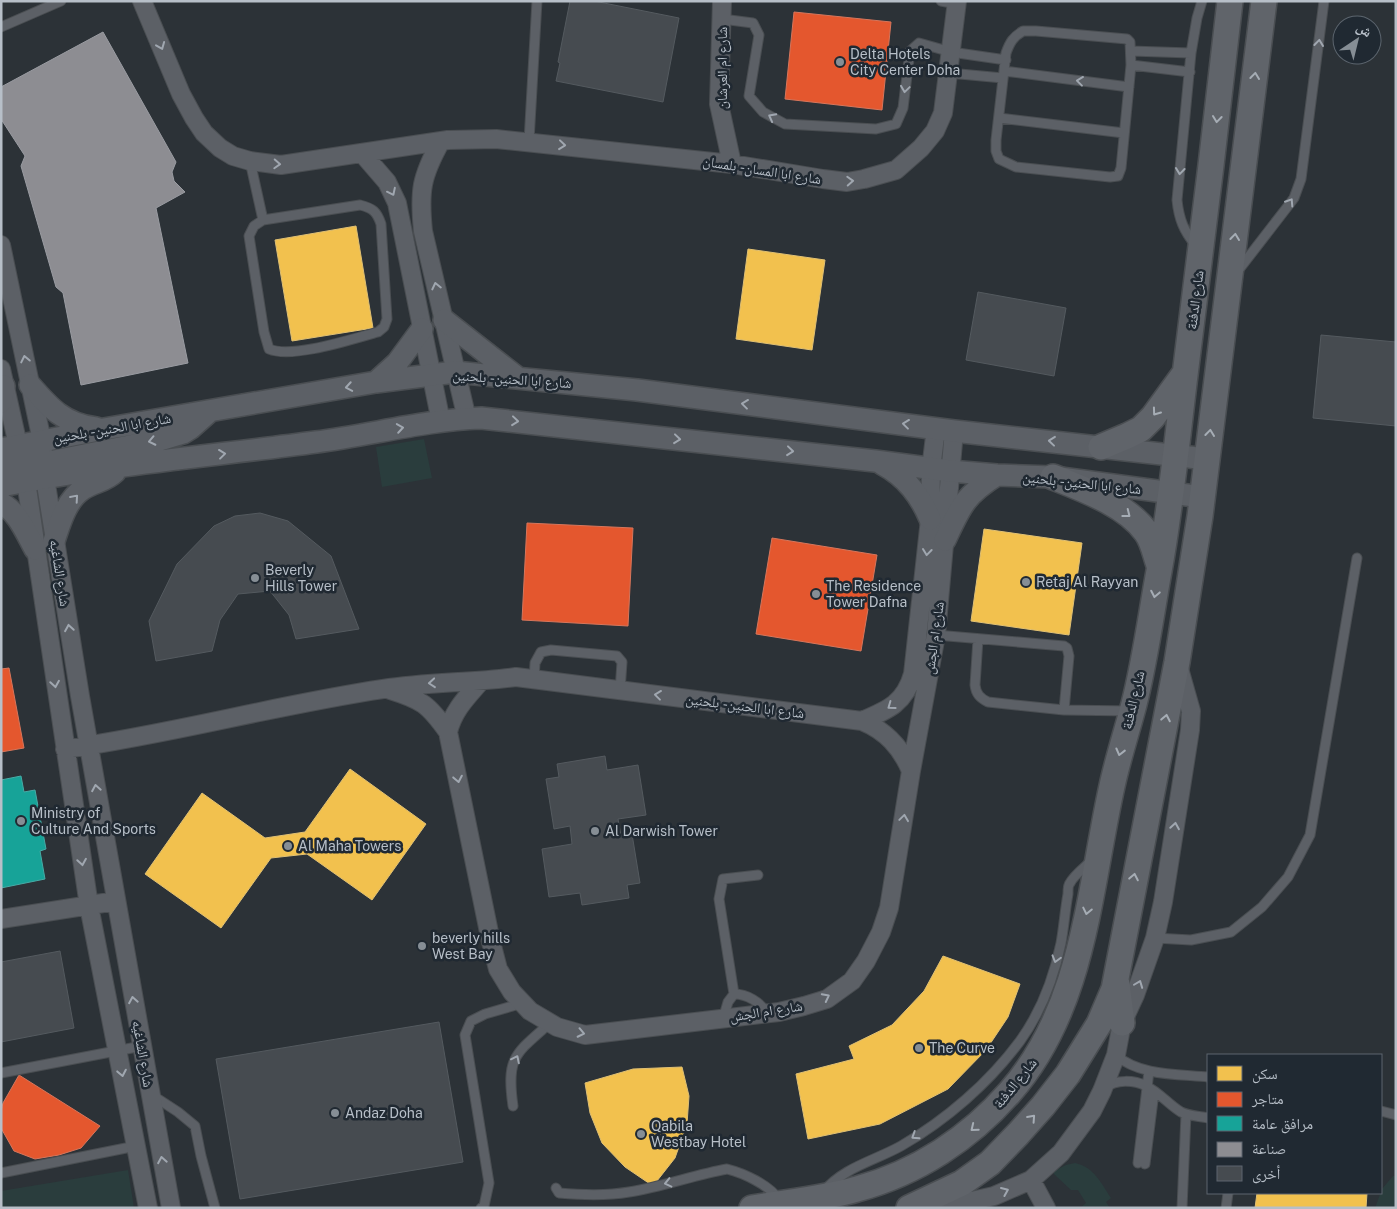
<svg xmlns="http://www.w3.org/2000/svg" width="1397" height="1209" font-family="'Public Sans','Noto Naskh Arabic',sans-serif">
	<style>
		.green { fill: #2a3d3d }
		.homes { fill: #f2c14e; stroke: #e0c073 }
		.shops { fill: #e4572e; stroke: #d6765c }
		.public { fill: #17a398; stroke: #47aba6 }
		.industry { fill: #8d8d92; stroke: #9a9ca2 }
		.building { fill: #464b50; stroke: #545a5f }
		.lines { fill: none; stroke-linecap: round; stroke-linejoin: round }
		.service-casing { stroke: #4a4e52; stroke-width: 11 }
		.minor-casing { stroke: #4a4e52; stroke-width: 20 }
		.tertiary-casing { stroke: #4a4e52; stroke-width: 24 }
		.secondary-casing { stroke: #4a4e52; stroke-width: 28 }
		.service { stroke: #5c6066; stroke-width: 9 }
		.minor { stroke: #5c6066; stroke-width: 18 }
		.tertiary { stroke: #5c6066; stroke-width: 21 }
		.secondary { stroke: #60646a; stroke-width: 25 }
		.oneway { stroke: #a0a7b0 }
		.oneway2 { stroke: #a6adb5 }
		.poi-dot { fill: #868e95; stroke: #202932; stroke-width: 2 }
		.labels { text-anchor: middle; stroke-width: 5; stroke-linejoin: round; paint-order: stroke }
		.poi-label { font-size: 14px; fill: #b7bfc8; stroke: #202932; text-anchor: start }
		.street-label { font-size: 14px; fill: #b7bfc8; stroke: #202932 }
	</style>
	<rect width="100%" height="100%" fill="#2c3237"/>
	<path class="green" d="M424,439l8,39 -50,9 -6,-40z
		M1075,1163c19,4 26,20 36,35l-5,4 4,6h-30l6,-5 -8,-13h-7l-17,-16v-3l12,-6z
		M128,1170l6,38h-133v-17z
		M1393,1176h3v32h-21l7,-19z"/>
	<path class="homes" d="M356,226l17,102 -81,13 -17,-101z
		M748,249l77,11 -13,90 -76,-11z
		M984,529l98,14 -13,92 -98,-14z
		M350,769l76,55 -54,76 -65,-46 -36,4 -50,70 -76,-54 57,-81 63,45 40,-6z
		M943,956l77,28 -12,33 -22,33 -38,39 -68,35 -72,15 -12,-65 58,-15 -5,-13 43,-21 32,-34z
		M682,1067l7,29 -2,28 -12,34 -22,28 -28,-19 -23,-24 -12,-30 -5,-30 48,-14z
		M408,1068l11,65 -157,25 -11,-65z
		M1257,1193h110l-1,15h-111z"/>
	<path class="shops" d="M794,12l97,10 -9,88 -97,-11z
		M527,523l106,5 -5,98 -106,-6z
		M772,538l105,17 -16,96 -105,-17z
		M9,668l15,80 -23,4v-83z
		M19,1075l81,51 -19,22 -22,7 -24,4 -21,-8 -13,-23v-17l2,-8z"/>
	<path class="public" d="M21,776l3,16 11,-2 11,59 -6,2 5,28 -44,9v-108z"/>
	<path class="industry" d="M103,32l73,130 -4,10 2,9 11,11 -29,16 32,155 -107,22 -18,-92 -7,-6 -35,-121 4,-10 -24,-37v-32z"/>
	<path class="building" d="M570,1h24l85,17 -16,84 -107,-21 4,-18 -2,-1z
		M978,292l88,16 -12,68 -88,-16z
		M1321,335l75,7v84l-83,-8z
		M260,513l28,8 43,35 28,73 -63,10 -7,-24 -19,-24 -32,3 -18,26 -8,31 -56,10 -7,-40 28,-57 37,-38 21,-10z
		M605,756l2,14 31,-5 8,50 -28,4 3,17 11,-2 8,49 -13,2 2,13 -47,7 -2,-12 -31,4 -7,-48 30,-5 -2,-18 -16,3 -8,-50 13,-2 -2,-13z
		M60,951l14,77 -73,14v-80z
		M439,1022l24,140 -223,37 -24,-140z"/>
	<g class="lines">
		<g class="service-casing">
			<path id="service" d="M941,1l16,3
				M722,19l31,4 6,12 -10,61 14,16 22,12 91,5 20,-5 7,-16 7,-57 9,-8 32,9 55,8
				M1,27l60,-26
				M1023,31h13l91,8 3,3 1,23 -10,103 -3,8 -8,1 -94,-10 -17,-8 -3,-8v-11l10,-87c4,-11 7,-16 17,-22z
				M1131,51l60,2
				M1131,65l59,7
				M1004,71l125,16
				M949,73l54,5
				M999,118l125,15
				M529,141l8,-140
				M250,161l13,59
				M360,205c13,3 17,7 21,19l6,95 -3,8 -6,5c-26,7 -86,27 -109,17l-5,-17 -15,-96 5,-10 9,-6z
				M1196,246c-12,-15 -17,-26 -19,-46l14,-147 6,-35 5,-17
				M1237,272l51,-66 6,-8 7,-19 23,-178
				M936,635l128,11 3,2 2,8 -5,54
				M978,639l-3,46c1,9 5,13 13,17l76,8 67,1
				M534,680l1,-17 6,-11 10,-2 66,6 5,6 -2,29
				M1155,938l36,2 40,-8 31,-25 26,-30 22,-42 47,-277
				M734,994l-15,-95 4,-20 35,-4
				M723,1019l5,-17 6,-8c13,0 26,8 33,19
				M1116,1055c23,21 63,19 92,22
				M1,1073l141,-27
				M1105,1088c11,-9 29,-8 41,-2 13,6 23,19 35,26 8,4 18,4 27,6
				M152,1095l26,17 17,14 6,30 14,52
				M513,1106c-7,-49 2,-52 37,-83
				M1381,1111l15,4
				M1138,1163l11,-92
				M1145,1164l9,-72
				M1,1173l135,-27
				M556,1188l3,5c23,2 47,3 70,-1 33,-5 65,-17 98,-23 16,4 43,16 52,31
				M823,1192c21,-25 51,-31 78,-46 45,-26 88,-63 119,-105 21,-29 34,-64 41,-98 3,-16 4,-33 7,-49 0,-3 0,-9 2,-11 4,-8 15,-16 21,-22
				M481,1208l3,-2 5,-23 -24,-148 6,-14 14,-7 38,-11
				M1182,1208l4,-94
				M1226,1208l2,-15"/>
		</g>
		<g class="minor-casing">
			<path id="minor" d="M142,1l39,93 13,24 10,15 16,15 13,8 17,5 31,4 167,-25 48,-1 236,25 91,15 24,3 17,-3 32,-9 25,-22 14,-17 8,-18 14,-112
				M722,1l-3,103 13,60
				M441,141c-20,36 -22,50 -18,90l44,188
				M362,153l25,29 10,21 44,219
				M1,245l41,196 3,37 35,218 91,512
				M1,369l25,112 63,425 59,302
				M480,682c-14,16 -27,29 -32,50l43,210 7,27 14,23 18,19 27,16 28,8 194,-23 25,-6 23,-7 25,-18 14,-20 15,-29 8,-24 22,-137 25,-136 18,-204
				M390,690c32,10 38,14 58,42
				M862,721c26,-11 43,-18 51,-47l17,-155 1,-50 5,-41
				M65,749c107,-15 211,-44 318,-60 44,-7 89,-6 133,-12l346,44c24,10 39,26 49,50
				M1,919l115,-18
				M1031,1180l15,28
				M941,1208l53,-12 37,-16 30,-27 31,-42 10,-20 14,-36 6,-32 13,-28 20,-57 8,-36 27,-172 1,-19 -13,-46"/>
		</g>
		<g class="tertiary-casing">
			<path id="tertiary" d="M444,320l74,58
				M376,382l21,-19 25,-34
				M30,385c20,23 34,39 66,43
				M1,402l3,-16
				M1,449l103,-20 272,-47 79,-10 182,18 317,41 253,28
				M882,464c24,13 38,31 48,55
				M1,468c17,-4 31,-6 39,-22
				M30,475l5,-6 9,-6 116,-23 23,-7 8,-5 18,-16
				M1,486c104,-21 210,-30 315,-44 55,-7 109,-22 165,-24l394,43 75,10 47,4 56,2 149,20
				M1,503c17,9 25,30 34,46
				M945,540c16,-34 19,-44 52,-65
				M54,541c6,-18 12,-41 29,-52 11,-7 23,-8 32,-17"/>
		</g>
		<g class="secondary-casing">
			<path id="secondary" d="M1101,447l26,-11 14,-7 12,-12 32,-44
				M1053,477c30,12 74,28 93,55 7,9 9,22 13,33
				M1117,984l5,39
				M752,1208c35,-6 71,-9 105,-19 60,-16 113,-51 153,-97 74,-84 79,-202 102,-306 6,-28 15,-55 22,-82 11,-43 17,-89 25,-133 12,-65 18,-131 26,-196 16,-125 31,-249 45,-374
				M909,1208l53,-25 28,-20 28,-29 25,-28 25,-32 31,-50 15,-35 63,-327 23,-146 64,-515"/>
		</g>
		<use href="#service" class="service"/>
		<use href="#minor" class="minor"/>
		<use href="#tertiary" class="tertiary"/>
		<use href="#secondary" class="secondary"/>
	</g>
	<defs><path id="oneway-chevron" d="M-2-3.5L2.5 0L-2 3.5" fill="none" stroke-width="1.6" stroke-linecap="round" stroke-linejoin="round" transform="scale(1.25)"/></defs>
	<g class="oneway">
		<use href="#oneway-chevron" transform="translate(1319 43) rotate(-83)"/>
		<use href="#oneway-chevron" transform="translate(161 46) rotate(68)"/>
		<use href="#oneway-chevron" transform="translate(1080 81) rotate(-173)"/>
		<use href="#oneway-chevron" transform="translate(905 89) rotate(98)"/>
		<use href="#oneway-chevron" transform="translate(772 117) rotate(-152)"/>
		<use href="#oneway-chevron" transform="translate(562 145) rotate(6)"/>
		<use href="#oneway-chevron" transform="translate(277 164) rotate(3)"/>
		<use href="#oneway-chevron" transform="translate(1180 171) rotate(96)"/>
		<use href="#oneway-chevron" transform="translate(850 181) rotate(-3)"/>
		<use href="#oneway-chevron" transform="translate(392 192) rotate(64)"/>
		<use href="#oneway-chevron" transform="translate(1290 202) rotate(-57)"/>
		<use href="#oneway-chevron" transform="translate(436 286) rotate(-103)"/>
		<use href="#oneway-chevron" transform="translate(25 359) rotate(-102)"/>
		<use href="#oneway-chevron" transform="translate(349 387) rotate(170)"/>
		<use href="#oneway-chevron" transform="translate(745 404) rotate(-173)"/>
		<use href="#oneway-chevron" transform="translate(515 421) rotate(6)"/>
		<use href="#oneway-chevron" transform="translate(906 424) rotate(-173)"/>
		<use href="#oneway-chevron" transform="translate(400 428) rotate(-9)"/>
		<use href="#oneway-chevron" transform="translate(677 439) rotate(6)"/>
		<use href="#oneway-chevron" transform="translate(152 441) rotate(168)"/>
		<use href="#oneway-chevron" transform="translate(1052 441) rotate(-174)"/>
		<use href="#oneway-chevron" transform="translate(790 451) rotate(6)"/>
		<use href="#oneway-chevron" transform="translate(222 454) rotate(-7)"/>
		<use href="#oneway-chevron" transform="translate(75 498) rotate(-49)"/>
		<use href="#oneway-chevron" transform="translate(927 552) rotate(97)"/>
		<use href="#oneway-chevron" transform="translate(69 628) rotate(-99)"/>
		<use href="#oneway-chevron" transform="translate(432 683) rotate(175)"/>
		<use href="#oneway-chevron" transform="translate(55 684) rotate(81)"/>
		<use href="#oneway-chevron" transform="translate(658 695) rotate(-173)"/>
		<use href="#oneway-chevron" transform="translate(891 706) rotate(144)"/>
		<use href="#oneway-chevron" transform="translate(458 779) rotate(79)"/>
		<use href="#oneway-chevron" transform="translate(96 788) rotate(-100)"/>
		<use href="#oneway-chevron" transform="translate(904 818) rotate(-82)"/>
		<use href="#oneway-chevron" transform="translate(1175 826) rotate(-81)"/>
		<use href="#oneway-chevron" transform="translate(82 862) rotate(81)"/>
		<use href="#oneway-chevron" transform="translate(1056 959) rotate(106)"/>
		<use href="#oneway-chevron" transform="translate(1139 984) rotate(-69)"/>
		<use href="#oneway-chevron" transform="translate(826 997) rotate(-27)"/>
		<use href="#oneway-chevron" transform="translate(133 1000) rotate(-100)"/>
		<use href="#oneway-chevron" transform="translate(581 1033) rotate(12)"/>
		<use href="#oneway-chevron" transform="translate(516 1059) rotate(-64)"/>
		<use href="#oneway-chevron" transform="translate(122 1073) rotate(79)"/>
		<use href="#oneway-chevron" transform="translate(915 1136) rotate(147)"/>
		<use href="#oneway-chevron" transform="translate(162 1160) rotate(-100)"/>
		<use href="#oneway-chevron" transform="translate(668 1183) rotate(167)"/>
		<use href="#oneway-chevron" transform="translate(1005 1191) rotate(-23)"/>
	</g>
	<g class="oneway2">
		<use href="#oneway-chevron" transform="translate(1255 76) rotate(-83)"/>
		<use href="#oneway-chevron" transform="translate(1217 119) rotate(97)"/>
		<use href="#oneway-chevron" transform="translate(1235 237) rotate(-83)"/>
		<use href="#oneway-chevron" transform="translate(1156 412) rotate(126)"/>
		<use href="#oneway-chevron" transform="translate(1210 433) rotate(-83)"/>
		<use href="#oneway-chevron" transform="translate(1127 514) rotate(38)"/>
		<use href="#oneway-chevron" transform="translate(1155 594) rotate(101)"/>
		<use href="#oneway-chevron" transform="translate(1166 718) rotate(-79)"/>
		<use href="#oneway-chevron" transform="translate(1120 752) rotate(104)"/>
		<use href="#oneway-chevron" transform="translate(1134 877) rotate(-79)"/>
		<use href="#oneway-chevron" transform="translate(1087 911) rotate(102)"/>
		<use href="#oneway-chevron" transform="translate(1032 1118) rotate(-48)"/>
		<use href="#oneway-chevron" transform="translate(974 1128) rotate(141)"/>
	</g>
	<g class="poi-dot">
		<circle cx="840" cy="62" r="5"/>
		<circle cx="255" cy="578" r="5"/>
		<circle cx="1026" cy="582" r="5"/>
		<circle cx="816" cy="594" r="5"/>
		<circle cx="21" cy="821" r="5"/>
		<circle cx="595" cy="831" r="5"/>
		<circle cx="288" cy="846" r="5"/>
		<circle cx="422" cy="946" r="5"/>
		<circle cx="919" cy="1048" r="5"/>
		<circle cx="335" cy="1113" r="5"/>
		<circle cx="641" cy="1134" r="5"/>
	</g>
	<g class="labels">
		<g class="poi-label">
			<text x="850" y="59">Delta Hotels<tspan x="850" dy="16">City Center Doha</tspan></text>
			<text x="265" y="575">Beverly<tspan x="265" dy="16">Hills Tower</tspan></text>
			<text x="1036" y="587">Retaj Al Rayyan</text>
			<text x="826" y="591">The Residence<tspan x="826" dy="16">Tower Dafna</tspan></text>
			<text x="31" y="818">Ministry of<tspan x="31" dy="16">Culture And Sports</tspan></text>
			<text x="605" y="836">Al Darwish Tower</text>
			<text x="298" y="851">Al Maha Towers</text>
			<text x="432" y="943">beverly hills<tspan x="432" dy="16">West Bay</tspan></text>
			<text x="929" y="1053">The Curve</text>
			<text x="345" y="1118">Andaz Doha</text>
			<text x="651" y="1131">Qabila<tspan x="651" dy="16">Westbay Hotel</tspan></text>
		</g>
		<g class="street-label">
			<text transform="translate(722 68) rotate(-90)" y="5">شارع ام العرشان</text>
			<text transform="translate(762 170) rotate(9)" y="5">شارع ابا المسان - بلمسان</text>
			<text transform="translate(1195 300) rotate(-83)" y="5">شارع الدفنة</text>
			<text transform="translate(512 379) rotate(4)" y="5">شارع ابا الحنين - بلحنين</text>
			<text transform="translate(112 428) rotate(-10)" y="5">شارع ابا الحنين - بلحنين</text>
			<text transform="translate(1082 483) rotate(6)" y="5">شارع ابا الحنين - بلحنين</text>
			<text transform="translate(60 573) rotate(81)" y="5">شارع الشاغيه</text>
			<text transform="translate(934 638) rotate(-82)" y="5">شارع ام الجش</text>
			<text transform="translate(1133 700) rotate(-77)" y="5">شارع الدفنة</text>
			<text transform="translate(745 706) rotate(7)" y="5">شارع ابا الحنين - بلحنين</text>
			<text transform="translate(766 1011) rotate(-9)" y="5">شارع ام الجش</text>
			<text transform="translate(143 1054) rotate(80)" y="5">شارع الشاغيه</text>
			<text transform="translate(1015 1083) rotate(-51)" y="5">شارع الدفنة</text>
		</g>
	</g>
	<rect width="1397" height="1209" fill="none" stroke="#b7bfc8" stroke-width="5"/>
	<rect x="1207" y="1054" width="175" height="140" fill="#202932" stroke="#5c656e"/>
	<rect x="1217" y="1066" width="25" height="15" fill="#f2c14e" stroke="#5c656e"/>
	<text x="1252" y="1079" font-size="15" fill="#b7bfc8">سكن</text>
	<rect x="1217" y="1092" width="25" height="15" fill="#e4572e" stroke="#5c656e"/>
	<text x="1252" y="1104" font-size="15" fill="#b7bfc8">متاجر</text>
	<rect x="1217" y="1116" width="25" height="15" fill="#17a398" stroke="#5c656e"/>
	<text x="1252" y="1129" font-size="15" fill="#b7bfc8">مرافق عامة</text>
	<rect x="1217" y="1142" width="25" height="15" fill="#8d8d92" stroke="#5c656e"/>
	<text x="1252" y="1154" font-size="15" fill="#b7bfc8">صناعة</text>
	<rect x="1217" y="1166" width="25" height="15" fill="#464b50" stroke="#5c656e"/>
	<text x="1252" y="1179" font-size="15" fill="#b7bfc8">أخرى</text>
	<g transform="translate(1357 40) rotate(35)"><circle r="24" fill="#202932" stroke="#5c656e"/>
	<path d="M0-4L9 19L0 12L-9 19Z" fill="#868e95"/>
	<text y="-8" font-size="14" font-weight="bold" text-anchor="middle" fill="#b7bfc8">ش</text>
	</g>
</svg>
